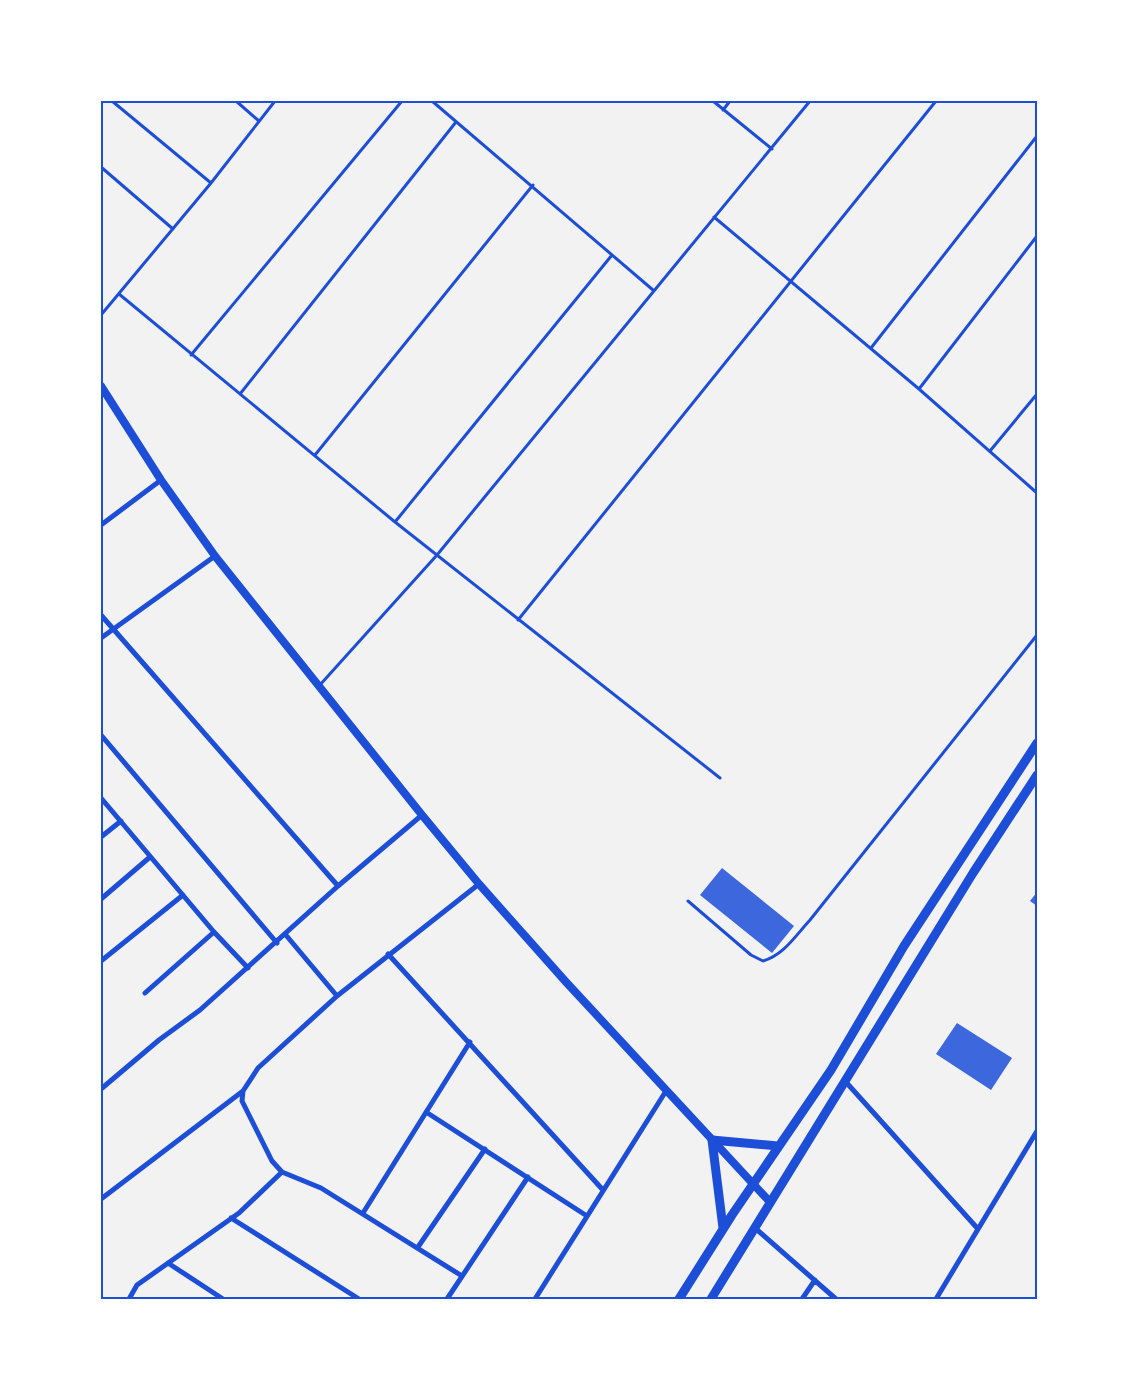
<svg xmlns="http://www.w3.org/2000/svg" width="1138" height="1400" font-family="Cabin,sans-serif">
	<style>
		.building { fill: #3d67dc }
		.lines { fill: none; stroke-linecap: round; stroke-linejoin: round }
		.service { stroke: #1d4ed8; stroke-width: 3 }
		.minor { stroke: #1d4ed8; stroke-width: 5 }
		.tertiary { stroke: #1d4ed8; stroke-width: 8 }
		.secondary { stroke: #1d4ed8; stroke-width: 9 }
		.neatline { fill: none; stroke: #1d4ed8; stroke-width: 2 }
	</style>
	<rect width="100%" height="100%" fill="#f2f2f2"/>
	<path class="building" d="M722,868l72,58 -22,27 -72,-58z
		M1037,892v14l-7,-5z
		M957,1023l55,35 -21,32 -55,-36z"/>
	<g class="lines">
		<path class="service" d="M112,101l99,82
			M236,101l23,20
			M432,101l221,189
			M713,101l59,48
			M723,110l7,-9
			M101,167l72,62
			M714,217l205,172 118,104
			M119,294l276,228 325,256
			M101,315l110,-132 64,-82
			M871,348l166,-212
			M191,355l211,-254
			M919,389l118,-153
			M240,394l216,-272
			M990,451l47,-57
			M315,455l218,-270
			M395,522l217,-267
			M518,620l418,-519
			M319,686l118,-131 373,-454
			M688,901l63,54 12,6c21,-6 33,-26 47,-41l227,-285"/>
		<path class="minor" d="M101,525l60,-45
			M101,615l237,271
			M101,638l114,-82
			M101,735l176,208
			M101,798l113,134 34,36
			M101,837l20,-16
			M101,899l49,-42
			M285,934l52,62
			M388,954l215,236
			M101,961l82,-66
			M145,993l69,-61
			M845,1081l133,148
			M101,1089l58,-49 41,-30 138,-124 84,-71
			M426,1112l161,104
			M101,1199l142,-108
			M363,1213l107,-171
			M231,1218l128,81
			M755,1228l81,71
			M418,1247l67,-98
			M168,1263l55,36
			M462,1276l-141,-88 -39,-16 -10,-11 -30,-60 1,-10 15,-23 79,-72 142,-112
			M129,1299l8,-14 102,-72 43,-41
			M447,1299l81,-122
			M535,1299l131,-208
			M802,1299l13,-19
			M936,1299l101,-168"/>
		<path class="tertiary" d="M101,386l60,94 54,76 207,259 57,69 87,98 204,220"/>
		<path class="secondary" d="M723,1228l-11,-88 66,6
			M679,1299l53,-84 99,-145 73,-124 133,-203
			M711,1299l262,-426 64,-98"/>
	</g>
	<rect width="1138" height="1400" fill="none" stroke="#ffffff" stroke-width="205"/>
	<rect x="102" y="102" width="934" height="1196" class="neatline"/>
</svg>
